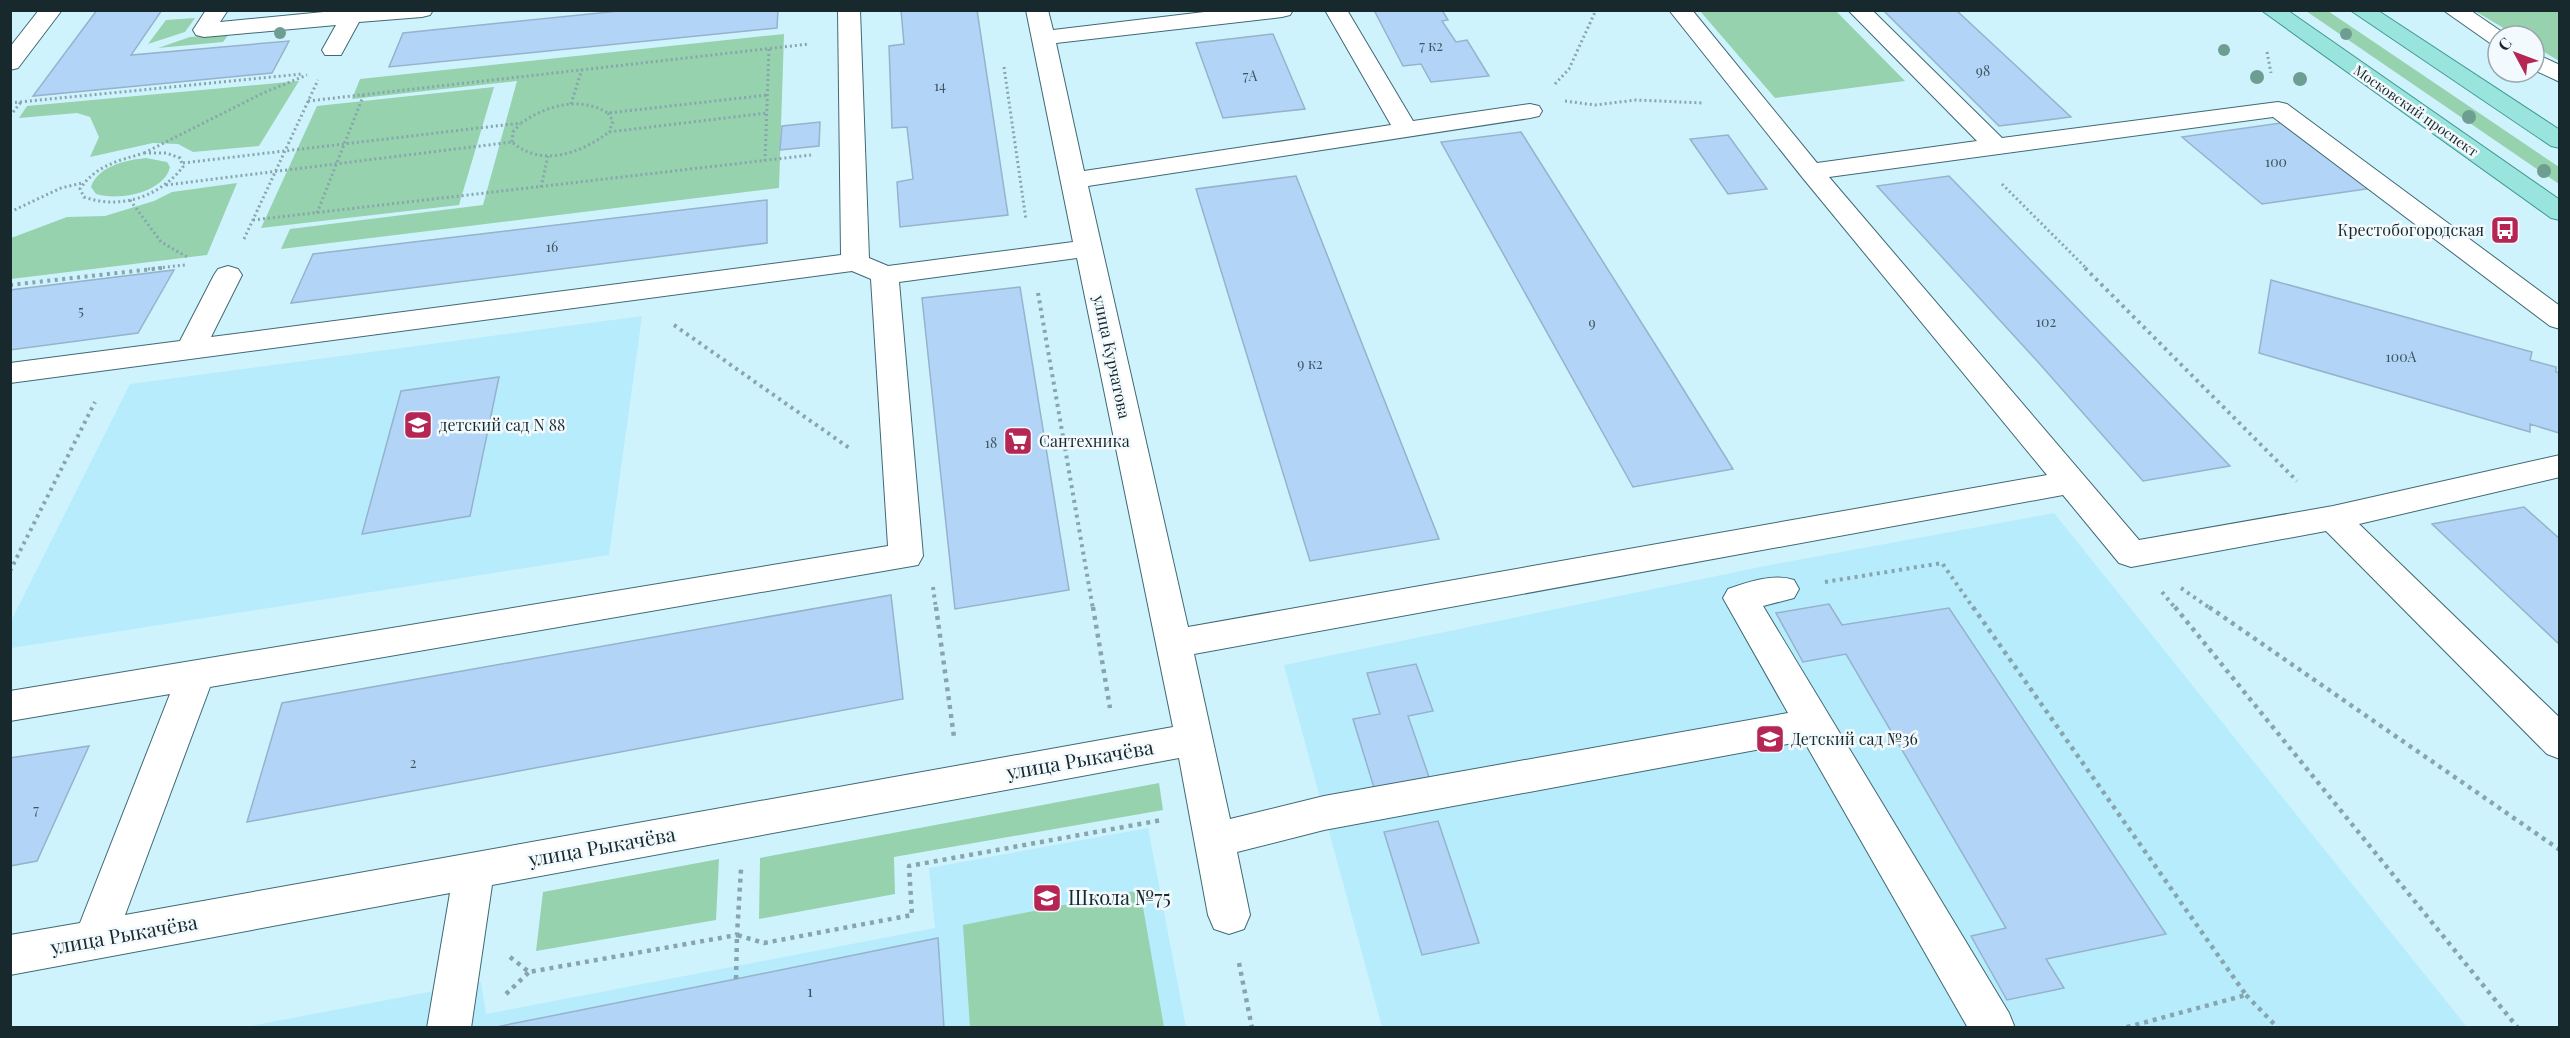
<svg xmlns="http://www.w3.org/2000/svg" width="2570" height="1038" font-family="'Playfair Display',serif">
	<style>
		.built { fill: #b6ecfc }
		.green { fill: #96d2ae }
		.building { fill: #b2d5f7; stroke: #96b2cc; stroke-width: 1.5 }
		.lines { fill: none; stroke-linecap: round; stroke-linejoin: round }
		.minor-casing { stroke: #406974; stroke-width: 2 }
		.major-casing { stroke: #409791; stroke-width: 2 }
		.path-far2 { stroke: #88a5ad; stroke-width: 3; stroke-dasharray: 2 3; stroke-linecap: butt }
		.path-far1 { stroke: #88a5ad; stroke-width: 4; stroke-dasharray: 3 4.5; stroke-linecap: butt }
		.path { stroke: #88a5ad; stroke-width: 4.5; stroke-dasharray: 4 5; stroke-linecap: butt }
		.minor { fill: #fff; fill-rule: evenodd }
		.major { fill: #99e4dd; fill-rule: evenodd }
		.tree { fill: #6e9e92 }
		.labels { text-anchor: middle; stroke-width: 5; stroke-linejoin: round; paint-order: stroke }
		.number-label { font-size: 14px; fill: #3e5460 }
		.far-street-label { font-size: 14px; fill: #18292e; stroke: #f2fafd }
		.poi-label { font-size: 16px; fill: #18292e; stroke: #f2fafd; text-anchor: start }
		.street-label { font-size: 16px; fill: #18292e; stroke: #f2fafd }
		.near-number-label { font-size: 16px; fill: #3e5460 }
		.near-street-label { font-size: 20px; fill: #18292e; stroke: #f2fafd }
		.near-poi-label { font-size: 20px; fill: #18292e; stroke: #f2fafd; text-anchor: start }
	</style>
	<rect width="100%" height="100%" fill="#cff3fd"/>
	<path class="built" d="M642,316l-33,239 -598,93 -1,-25 120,-239z
		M2054,513l413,514h-1085l-98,-362 486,-100z
		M1148,828l38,199 -946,1 241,-46 5,32 449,-86 -6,-60z"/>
	<path class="green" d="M1700,11h136l69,70 -130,17z
		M2306,11h22l231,156v17z
		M2475,11h84v50l-25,-15v-10h-17z
		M195,18l-10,14 -37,12 18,-24z
		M229,34l-6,8 -65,6 32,-11z
		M784,34l-5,154 -498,61 9,-20 193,-24 34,-124 -165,18 8,-20z
		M299,81l-40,65 -66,6 -15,-8 -25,-1 -63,14 9,-20 -9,-20 -13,-4 -58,5 8,-12z
		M494,87l-35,118 -198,23 56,-122z
		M146,158l21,4 3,5c-6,26 -52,34 -74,27l-5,-7c7,-21 35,-27 55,-29z
		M237,183l-30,72 -196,24v-41l56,-21 38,-1 49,-15 18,-9z
		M1159,783l4,27 -269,47 1,37 -136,25 1,-61z
		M719,859l-3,61 -180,31 7,-59z
		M1140,890l24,137h-194l-7,-102z"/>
	<path class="building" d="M97,10h65l-31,45 158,-14 -17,32 -239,23z
		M629,10h149l-1,18 -388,39 14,-34z
		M901,10h76l31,205 -108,12 -3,-45 16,-3 -6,-52 -15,1 -3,-82 15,-2z
		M1374,10h68l6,10 -6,1 14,21 11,-2 22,36 -58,6 -10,-18 -18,2z
		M1883,10h73l115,107 -72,9z
		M1273,34l32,75 -82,9 -27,-75z
		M820,122l-1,24 -39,4 2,-24z
		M2288,122l85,66 -111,16 -80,-67z
		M1521,132l144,228 68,109 -100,18 -192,-345z
		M1728,135l39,54 -39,5 -38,-55z
		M1296,176l143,363 -129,22 -114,-372z
		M1949,176l281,290 -87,15 -105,-119 -161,-176z
		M767,200v43l-476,60 22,-49z
		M174,270l-36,63 -128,17v-60z
		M2271,280l261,72 -2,8 26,7v5l4,1 -1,60 -29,-9v8l-271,-79z
		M1020,287l49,303 -114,19 -33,-311z
		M499,377l-29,139 -108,18 39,-143z
		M2524,507l36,32v106l-128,-121z
		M891,595l12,104 -656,123 35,-119z
		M1829,604l13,21 107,-17 217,326 -120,25 18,29 -57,12 -36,-64 35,-8 -160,-274 -43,8 -27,-49z
		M1416,664l17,47 -25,5 22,64 -55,11 -22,-72 27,-5 -13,-41z
		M89,746l-52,115 -27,5v-108z
		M1438,821l41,122 -57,12 -38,-123z
		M938,938l6,90h-453l245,-49z"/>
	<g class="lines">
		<g class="minor-casing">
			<path id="minor" d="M39,10h23l-44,58 -8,2v-23z
				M206,10h22l-8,12 124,-12h89l-3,5 -8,2 -63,5 -18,33h-16l-3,-5 14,-25 -132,12 -8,-2 -3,-5z
				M838,10h22l9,248 19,8 185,-24 -47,-232h22l5,20 168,-20h72l-3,5 -8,2 -226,26 28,128 307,-46 -66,-115h22l66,111 117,-17 9,2 3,5 -3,5 -9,2 -442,68 100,441 859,-152 -245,-298 -133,-167h23l125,153 160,-22 -129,-131h24l130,128 276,-36 9,2 273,202v23l-10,-3 -277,-209 -444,60 310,363 194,-34 227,-51v22l-201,47 201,194v41l-13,-5 -221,-223 -195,36 -12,-4 -56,-68 -869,159 36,165 94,-23 464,-83 -65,-115 5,-9c20,-7 46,-16 66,-9l5,9 -5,9 -31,8 246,407 6,15h-47l-164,-287 -480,89 -87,22 13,63 -6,14 -15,5 -15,-5 -6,-14 -29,-157 -687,127 -21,143h-44l23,-135 -440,82v-40l70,-12 90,-229 -160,27v-30l878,-145 -17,-267 -19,-8 -842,112v-20l170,-22 34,-66 4,-6 10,-3 10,3 4,6 -31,62 630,-82zM1077,258l96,469 -1048,188 85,-228 708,-122 5,-9 -24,-274z
				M2443,10h27l38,26h-10v9l-8,-2z
				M2534,53l26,12v17l-26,-12z"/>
		</g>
		<g class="major-casing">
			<path id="major" d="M2261,10h26l273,190v20l-9,-2z
				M2350,10h27l183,120v18l-9,-2z"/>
		</g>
		<path class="path-far2" d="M2267,52l4,21
			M1004,67l22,153
			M1555,84l14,-15 27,-59
			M308,101l501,-57
			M1565,101l30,4 41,-5 68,3
			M10,103l292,-29
			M571,104l11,-35
			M608,113l5,8 -4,11
			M10,116l11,-14
			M512,142l1,-10 7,-8
			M144,153h22l14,5 3,9c-24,30 -63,43 -99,30l-4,-8c16,-24 38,-28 64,-36z
			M144,153l119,-60 44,-18
			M765,161l4,-113
			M183,163l338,-40c27,-18 58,-27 87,-10l160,-18
			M2002,184l85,85
			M166,185l346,-43c30,26 69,11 97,-10l158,-19
			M541,187l7,-31
			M130,200l31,42 28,16
			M10,212l51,-24 21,-5
			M317,213l47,-119
			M253,220l558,-65
			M244,239l74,-159
			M148,269l37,-4"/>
		<path class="path-far1" d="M2085,268l212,213
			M10,285l152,-17
			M1038,293l55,316
			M674,325l178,125
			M10,571l85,-169
			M1825,582l117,-19 32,46
			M933,587l3,22
			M2181,588l30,21
			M2162,592l14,17"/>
		<path class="path" d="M936,607l18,130
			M1093,607l17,101
			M1973,607l273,388 -122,33
			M2175,607l343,421
			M2209,607l351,243
			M510,957l19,15 208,-37 4,-66
			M1239,963l13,65
			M736,979l1,-44 27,8 148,-28 -3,-49 253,-46
			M506,994l23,-22
			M2246,995l32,33"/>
		<use href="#minor" class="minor"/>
		<use href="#major" class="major"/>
	</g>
	<g class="tree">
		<circle cx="280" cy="33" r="6"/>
		<circle cx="2346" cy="34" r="6"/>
		<circle cx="2224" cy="50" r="6"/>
		<circle cx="2257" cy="77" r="7"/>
		<circle cx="2300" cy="79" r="7"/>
		<circle cx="2469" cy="117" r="7"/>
		<circle cx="2544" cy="171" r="7"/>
	</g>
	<defs>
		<g id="bus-square" transform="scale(1.5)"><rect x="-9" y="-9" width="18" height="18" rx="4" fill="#b52655" stroke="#f2fafd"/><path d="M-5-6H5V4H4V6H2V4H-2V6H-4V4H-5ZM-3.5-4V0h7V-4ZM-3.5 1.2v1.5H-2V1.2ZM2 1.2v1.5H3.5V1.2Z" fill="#fff"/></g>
		<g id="school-square" transform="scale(1.5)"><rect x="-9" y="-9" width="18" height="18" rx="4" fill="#b52655" stroke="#f2fafd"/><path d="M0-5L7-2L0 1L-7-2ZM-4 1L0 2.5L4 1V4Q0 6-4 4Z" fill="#fff"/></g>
		<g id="supermarket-square" transform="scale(1.5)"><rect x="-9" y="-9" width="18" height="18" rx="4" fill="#b52655" stroke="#f2fafd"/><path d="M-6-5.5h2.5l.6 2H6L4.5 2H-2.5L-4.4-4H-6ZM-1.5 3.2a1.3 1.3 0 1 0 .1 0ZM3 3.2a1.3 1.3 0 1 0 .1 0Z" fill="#fff"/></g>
	</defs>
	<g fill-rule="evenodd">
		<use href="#bus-square" x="2505" y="230"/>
		<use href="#school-square" x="418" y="425"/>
		<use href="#supermarket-square" x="1018" y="441"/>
		<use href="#school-square" x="1770" y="739"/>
		<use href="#school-square" x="1047" y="898"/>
	</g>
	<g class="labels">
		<g class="number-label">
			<text x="1431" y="51">7 к2</text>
			<text x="1983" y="76">98</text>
			<text x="1250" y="81">7А</text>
			<text x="940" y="91">14</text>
			<text x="2276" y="167">100</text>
			<text x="552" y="252">16</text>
			<text x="81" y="316">5</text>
			<text x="2046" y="327">102</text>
			<text x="1592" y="328">9</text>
			<text x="2401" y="362">100А</text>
			<text x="1310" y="369">9 к2</text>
			<text x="991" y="448">18</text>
			<text x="413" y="768">2</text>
			<text x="36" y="815">7</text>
		</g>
		<g class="far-street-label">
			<text transform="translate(2416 111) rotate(35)" y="5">Московский проспект</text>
		</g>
		<g class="poi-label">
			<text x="2484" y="236" text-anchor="end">Крестобогородская</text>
			<text x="439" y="431">детский сад N 88</text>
			<text x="1039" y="447">Сантехника</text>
			<text x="1791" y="745">Детский сад №36</text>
		</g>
		<g class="street-label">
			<text transform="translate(1112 357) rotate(78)" y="6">улица Курчатова</text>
		</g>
		<g class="near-number-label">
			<text x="810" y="997">1</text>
		</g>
		<g class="near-street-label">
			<text transform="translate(1080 760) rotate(-10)" y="7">улица Рыкачёва</text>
			<text transform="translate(602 847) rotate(-10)" y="7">улица Рыкачёва</text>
			<text transform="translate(124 935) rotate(-10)" y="7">улица Рыкачёва</text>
		</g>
		<g class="near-poi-label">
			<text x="1068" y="905">Школа №75</text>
		</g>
	</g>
	<rect width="2570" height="1038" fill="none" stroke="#18292e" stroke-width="24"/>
	<g transform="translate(2516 54) rotate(311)"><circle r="28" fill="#f2fafd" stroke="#9ba6aa" stroke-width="1.5"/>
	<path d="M0-4.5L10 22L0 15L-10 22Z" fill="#b52655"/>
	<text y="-9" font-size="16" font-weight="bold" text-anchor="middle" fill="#18292e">С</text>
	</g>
</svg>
